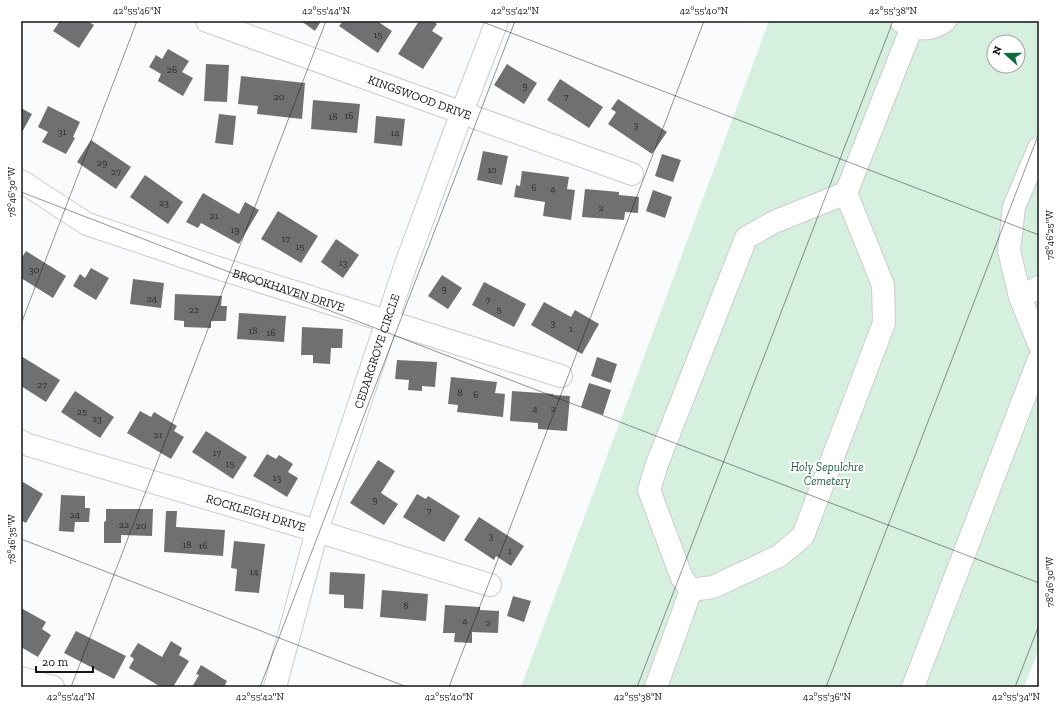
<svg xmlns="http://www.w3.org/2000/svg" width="1060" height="708" font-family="'Zilla Slab',serif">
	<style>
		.green { fill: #d6f0df; fill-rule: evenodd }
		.building { fill: #6f7071 }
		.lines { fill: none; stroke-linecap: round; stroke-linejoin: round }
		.minor-casing { stroke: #ccccce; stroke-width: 24 }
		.minor { stroke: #fff; stroke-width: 22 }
		.ticks { fill: none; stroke: #151516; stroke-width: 1; stroke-opacity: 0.45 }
		.labels { text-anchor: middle; stroke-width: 4; stroke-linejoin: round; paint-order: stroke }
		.number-label { font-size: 10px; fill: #2c2c2d }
		.street-label { font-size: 12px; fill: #151516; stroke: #fff }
		.park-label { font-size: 12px; font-style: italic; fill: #256142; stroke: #fff }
		.neatline { fill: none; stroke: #151516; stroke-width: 1.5 }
		.ticks-label { font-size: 10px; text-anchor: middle; fill: #151516 }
	</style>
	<rect width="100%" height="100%" fill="#fafbfc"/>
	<path class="green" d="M769,21h270v628l-15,38h-503zM994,42h24v24h-24z"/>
	<path class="building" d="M60,21h27l7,4 -15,23 -26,-17z
		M301,21h20l-6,10z
		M343,21h34l15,10 -14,22 -39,-27z
		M419,21h14l4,3 -5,7 11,7 -20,31 -25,-15z
		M168,49l21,12 -7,11 11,6 -10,18 -25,-15 3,-7 -12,-7 7,-12 6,4z
		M206,64l23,1 -2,37 -23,-1z
		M507,64l30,19 -13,21 -30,-19z
		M241,76l64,7 -3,36 -45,-5 1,-8 -20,-2z
		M560,79l43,28 -14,21 -42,-28z
		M618,99l49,33 -15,22 -44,-30 8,-12 -5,-3z
		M313,100l47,4 -3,29 -46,-4z
		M48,106l32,16 -7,15 2,1 -9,16 -24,-12 6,-10 -10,-5z
		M21,108l11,6 -11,20z
		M219,114l17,2 -3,29 -18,-2z
		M376,116l29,3 -3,27 -28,-3z
		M91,140l40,27 -15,22 -39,-27z
		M483,151l25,5 -6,29 -25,-5z
		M662,154l19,6 -8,22 -18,-6z
		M522,171l47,6 -2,12 8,1 -4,30 -28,-4 2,-14 -31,-5 2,-12 4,1z
		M145,175l38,27 -15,22 -38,-27z
		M585,189l34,3v3l20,2 -1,16 -13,-1 -1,8 -42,-3z
		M653,190l19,7 -7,21 -19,-7z
		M203,193l36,21 6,-12 14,8 -20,34 -38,-21 -3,5 -12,-6z
		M278,211l40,25 -17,27 -40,-24z
		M336,239l23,16 -16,23 -22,-16z
		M26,251l40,25 -13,22 -32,-20v-19z
		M91,268l18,10 -13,22 -23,-14 7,-12 5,4z
		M442,275l20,13 -14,21 -20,-13z
		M133,279l31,4 -3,25 -31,-4z
		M484,282l42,22 -12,23 -42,-22z
		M175,294l47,2 -1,10h6l-1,15h-15v7l-27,-1v-6l-10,-1z
		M544,302l27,15 4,-7 24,14 -17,30 -51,-29z
		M239,313l47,3 -2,26 -47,-3z
		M302,327l41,2 -1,19h-11l-1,16 -17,-1v-8h-12z
		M21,356l39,24 -14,22 -25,-16z
		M597,357l20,7 -6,19 -20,-7z
		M397,360l40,2 -2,25 -13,-1v5l-14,-1 1,-10 -14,-1z
		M451,377l46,5 -2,11 10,1 -2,23 -46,-5 1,-7 -10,-1z
		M589,383l22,7 -8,25 -22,-8z
		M75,391l39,26 -14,21 -39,-26z
		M512,391l42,3 -1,1 17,1 -3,35 -29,-2v-6l-28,-2z
		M140,411l11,6 3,-5 23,14 -3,5 10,6 -13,22 -44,-26z
		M206,431l41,26 -14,22 -41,-27z
		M267,454l9,5 3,-4 14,9 -5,8 10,6 -11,19 -34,-21z
		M378,460l17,11 -14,22 17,11 -14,21 -34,-22z
		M23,482l20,12 -17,29 -5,-3v-36z
		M417,494l9,5 2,-3 32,20 -16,26 -41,-25z
		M61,495l24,1v12h5l-1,14h-14l-1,10 -15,-1z
		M106,509h47l-1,27 -31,-1v8h-17v-21l2,-1z
		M166,511h11l-1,16 49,3 -2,26 -59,-4z
		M479,517l45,29 -13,20 -15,-10 -2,4 -30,-20z
		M234,541l31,3 -6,49 -24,-2 2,-22 -6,-1z
		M330,572l35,2 -2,35 -19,-1v-13l-15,-1z
		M382,590l46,4 -2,27 -46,-4z
		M513,596l18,5 -7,21 -17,-6z
		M445,605l35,2v3l19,1 -1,22 -26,-1v11l-18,-1 1,-9h-12z
		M21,608l25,14 -4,7 9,6 -13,22 -17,-10z
		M76,631l50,25 -12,23 -50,-26z
		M171,641l11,7 -3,7 10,6 -16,26h-12l-32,-19 5,-9 -4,-3 8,-13 24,14z
		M201,665l26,16 -3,6h-32l7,-12 -3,-1z"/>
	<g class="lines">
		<g class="minor-casing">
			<g id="minor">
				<path id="s1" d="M207,21l425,153"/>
				<path d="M901,21c15,9 29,11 44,0"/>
				<path d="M1039,148l-25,59 -5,43 11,47 19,47"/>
				<path id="s2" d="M21,181l66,43 131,44 343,108"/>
				<path d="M846,193l37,92 1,38 -81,213 -24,20 -66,31 -22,3 -9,-12 -33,-88 8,-26 89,-226 28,-16z"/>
				<path d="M846,193l66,-166"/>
				<path d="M1020,297l19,-10"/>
				<path id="s3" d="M21,441l4,3 292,87 173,54"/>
				<path d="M21,678l32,9"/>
				<path id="s4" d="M275,687l42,-156 88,-264 57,-155 35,-91"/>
				<path d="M656,687l35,-97"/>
				<path d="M913,687l126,-328"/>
			</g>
		</g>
		<use href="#minor" class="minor"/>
	</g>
	<path class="ticks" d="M480,21l559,214M21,192l1018,391M21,324l116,-303M21,539l386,148M71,687l255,-666M260,687l255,-666M449,687l255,-666M637,687l256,-666M826,687l213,-554M1015,687l24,-62"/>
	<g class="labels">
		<g class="number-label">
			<text x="378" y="38">15</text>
			<text x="172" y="73">26</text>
			<text x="525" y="89">9</text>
			<text x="279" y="100">20</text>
			<text x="566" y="100">7</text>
			<text x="349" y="119">16</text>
			<text x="333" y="120">18</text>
			<text x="636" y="128">3</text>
			<text x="62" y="135">31</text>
			<text x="395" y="136">14</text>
			<text x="102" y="166">29</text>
			<text x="492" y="173">10</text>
			<text x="116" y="175">27</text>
			<text x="534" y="191">6</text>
			<text x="553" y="192">4</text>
			<text x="164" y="206">23</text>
			<text x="601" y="211">2</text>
			<text x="214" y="219">21</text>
			<text x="235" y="233">19</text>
			<text x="286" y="242">17</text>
			<text x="300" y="250">15</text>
			<text x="343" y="266">13</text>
			<text x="34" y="273">30</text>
			<text x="444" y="292">9</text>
			<text x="152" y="302">24</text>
			<text x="488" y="303">7</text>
			<text x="194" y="313">22</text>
			<text x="499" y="313">5</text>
			<text x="553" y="326">3</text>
			<text x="571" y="332">1</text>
			<text x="253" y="334">18</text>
			<text x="271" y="336">16</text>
			<text x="42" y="388">27</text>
			<text x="460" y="396">8</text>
			<text x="476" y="398">6</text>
			<text x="535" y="412">4</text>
			<text x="553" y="412">2</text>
			<text x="82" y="415">25</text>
			<text x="97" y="422">23</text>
			<text x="158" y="438">21</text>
			<text x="217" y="456">17</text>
			<text x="230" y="467">15</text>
			<text x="277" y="481">13</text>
			<text x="375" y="503">9</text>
			<text x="429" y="514">7</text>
			<text x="75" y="518">24</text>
			<text x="124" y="528">22</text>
			<text x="141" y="529">20</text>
			<text x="491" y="539">3</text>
			<text x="187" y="548">18</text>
			<text x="203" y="549">16</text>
			<text x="510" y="554">1</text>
			<text x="254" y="575">14</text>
			<text x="406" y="609">8</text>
			<text x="465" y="624">4</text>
			<text x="488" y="626">2</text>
		</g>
		<g class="street-label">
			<text dy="4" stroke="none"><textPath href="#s1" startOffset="226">KINGSWOOD DRIVE</textPath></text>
			<text dy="4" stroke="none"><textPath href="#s2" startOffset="291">BROOKHAVEN DRIVE</textPath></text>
			<text dy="4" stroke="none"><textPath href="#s4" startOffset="351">CEDARGROVE CIRCLE</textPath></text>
			<text dy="4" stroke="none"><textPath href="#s3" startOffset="246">ROCKLEIGH DRIVE</textPath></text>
		</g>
		<g class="park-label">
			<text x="827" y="471">Holy Sepulchre<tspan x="827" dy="14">Cemetery</tspan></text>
		</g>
	</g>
	<rect width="1060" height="708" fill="none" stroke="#ffffff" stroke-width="44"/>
	<g transform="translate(1006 54) rotate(291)"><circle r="19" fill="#ffffff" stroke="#a1a1a2"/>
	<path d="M0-3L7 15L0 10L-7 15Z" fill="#0f6b3e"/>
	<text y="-6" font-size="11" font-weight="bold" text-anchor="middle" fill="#151516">N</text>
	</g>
	<path d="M36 666v6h57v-6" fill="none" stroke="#151516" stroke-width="2"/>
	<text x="42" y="666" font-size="12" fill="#151516" stroke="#ffffff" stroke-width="3" paint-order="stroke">20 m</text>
	<rect x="22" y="22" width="1016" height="664" class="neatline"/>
	<g class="ticks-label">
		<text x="137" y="14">42°55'46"N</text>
		<text x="326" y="14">42°55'44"N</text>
		<text x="515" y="14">42°55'42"N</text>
		<text x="704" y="14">42°55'40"N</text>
		<text x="893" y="14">42°55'38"N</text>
		<text transform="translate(11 192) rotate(-90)" y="4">78°46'30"W</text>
		<text transform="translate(1049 235) rotate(-90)" y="4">78°46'25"W</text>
		<text transform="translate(11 539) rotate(-90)" y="4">78°46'35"W</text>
		<text transform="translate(1049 582) rotate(-90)" y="4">78°46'30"W</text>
		<text x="71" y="700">42°55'44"N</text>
		<text x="260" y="700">42°55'42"N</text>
		<text x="449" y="700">42°55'40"N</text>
		<text x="638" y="700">42°55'38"N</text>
		<text x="827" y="700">42°55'36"N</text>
		<text x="1016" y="700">42°55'34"N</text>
	</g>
</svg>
